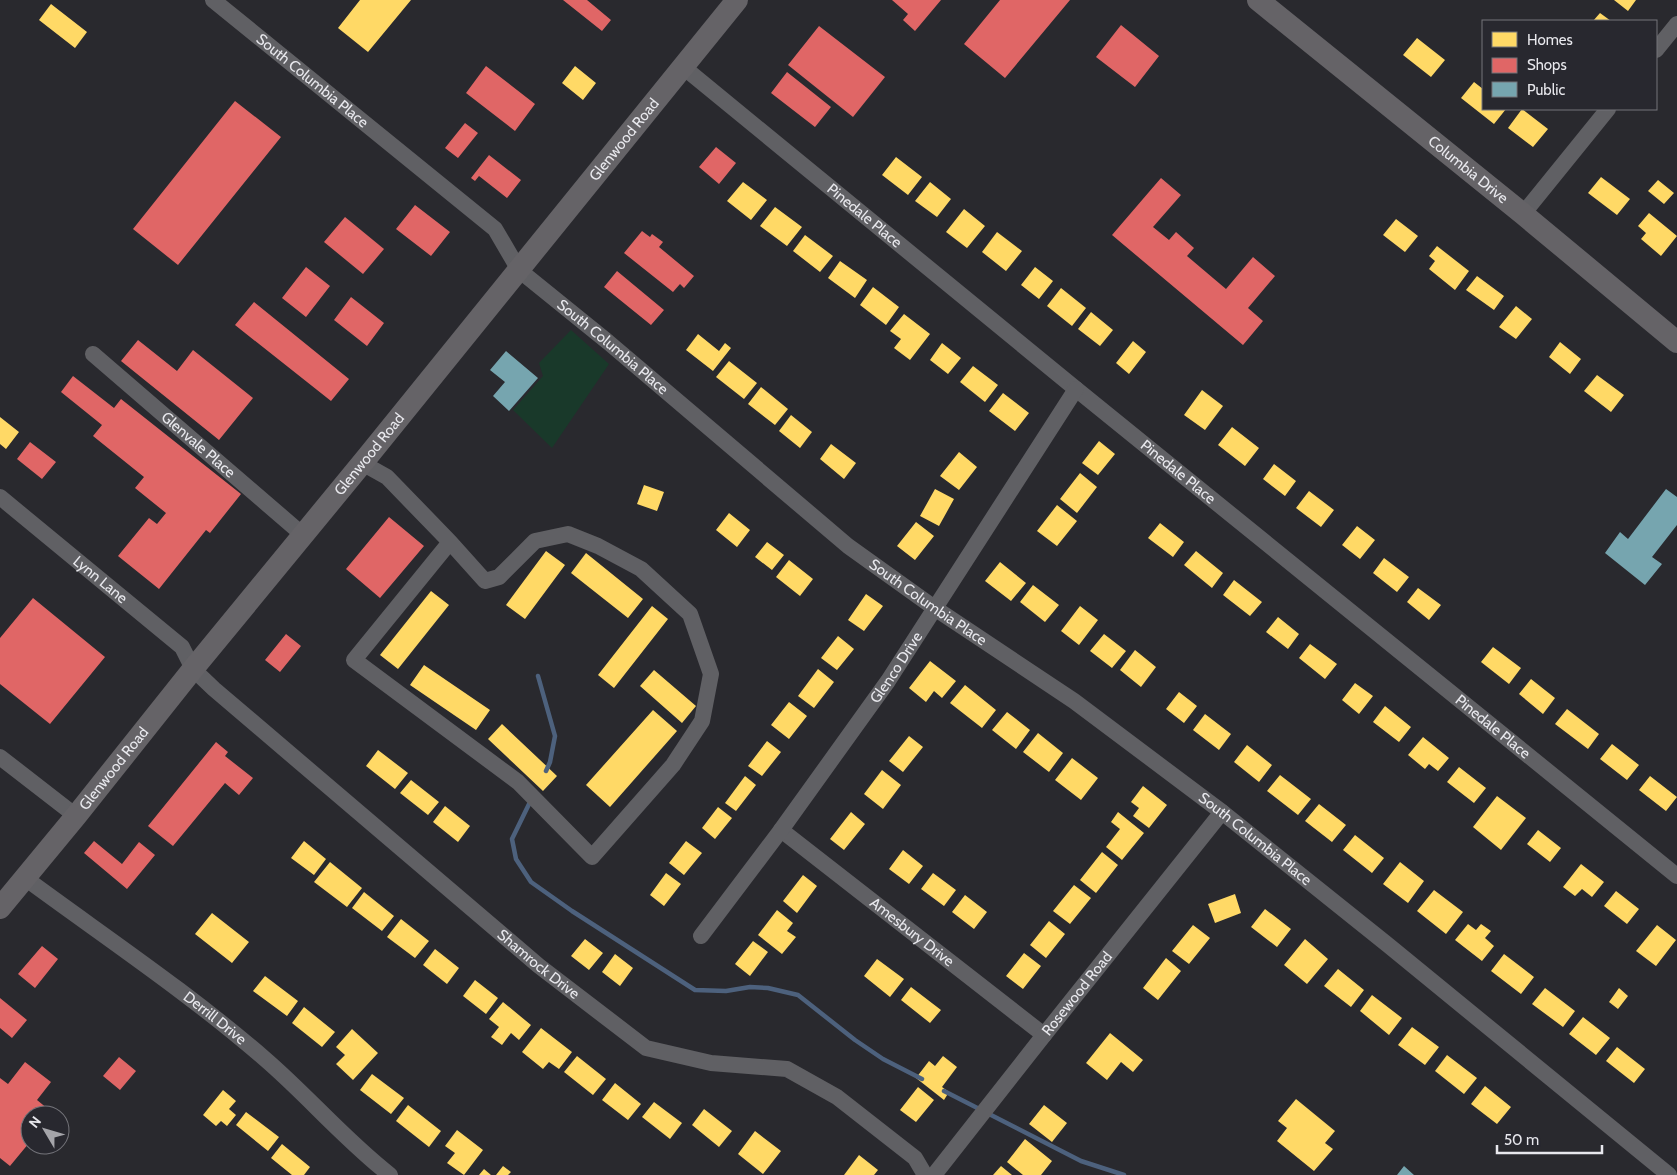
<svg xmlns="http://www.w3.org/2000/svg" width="1677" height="1175" font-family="Cabin,sans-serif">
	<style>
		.green { fill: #19392a }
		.homes { fill: #ffd966 }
		.shops { fill: #e06666 }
		.public { fill: #76a5af }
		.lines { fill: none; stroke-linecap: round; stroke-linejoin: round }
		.stream { stroke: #4d617d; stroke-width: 4.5 }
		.street { stroke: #606064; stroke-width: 16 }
		.secondary { stroke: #656367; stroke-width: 22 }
		.labels { text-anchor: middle; stroke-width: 5; stroke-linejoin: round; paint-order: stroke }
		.street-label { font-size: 15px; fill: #e8e8ed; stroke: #28282f }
	</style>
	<rect width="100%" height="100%" fill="#29292e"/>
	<path class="green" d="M571,330l38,34 -57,84 -39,-38 30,-34 -4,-13z"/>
	<path class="homes" d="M360,0h51l-43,52 -30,-24z
		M1614,0h22l-8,11z
		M51,4l36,28 -12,16 -36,-28z
		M1600,13l11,8h-18z
		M1417,38l28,22 -14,17 -28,-22z
		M575,66l21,17 -13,17 -21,-17z
		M1474,82l9,7v20h23l-12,15 -33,-26z
		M1522,109l26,20 -15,18 -25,-19z
		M896,157l26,20 -14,18 -26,-20z
		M1601,177l29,22 -13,16 -29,-22z
		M1658,180l16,13 -10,11 -16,-13z
		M743,182l24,18 -16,20 -24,-19z
		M930,182l21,17 -14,18 -22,-16z
		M775,207l27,20 -15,19 -27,-20z
		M964,209l21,17 -18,22 -21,-16z
		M1649,213l28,23 -16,20 -20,-17 5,-6 -8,-7z
		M1396,219l22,17 -13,16 -22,-17z
		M997,232l25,19 -16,20 -24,-19z
		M805,235l28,21 -13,16 -27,-21z
		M1437,246l32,25 -14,19 -26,-21 6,-8 -6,-5z
		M840,261l27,19 -12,18 -27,-20z
		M1035,267l18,14 -14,18 -18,-14z
		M1477,276l27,20 -10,14 -28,-20z
		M873,287l26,20 -13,18 -26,-20z
		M1061,288l25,20 -14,18 -25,-20z
		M1516,306l16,13 -16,20 -17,-12z
		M1091,312l22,18 -13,16 -22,-17z
		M904,314l26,20 -20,26 -16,-12 7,-9 -11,-8z
		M698,334l21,17 6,-8 6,5 -18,23 -27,-21z
		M1133,341l13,11 -17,22 -13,-11z
		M1560,342l21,17 -11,15 -21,-17z
		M942,343l19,15 -13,16 -18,-14z
		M729,361l28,22 -13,16 -28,-22z
		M973,366l25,19 -13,17 -25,-20z
		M1597,375l27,20 -13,17 -27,-21z
		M761,387l27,22 -13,16 -27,-21z
		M1202,390l21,16 -18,24 -21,-15z
		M1003,393l26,20 -14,18 -26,-20z
		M791,415l21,17 -12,16 -21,-17z
		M0,417l19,15 -13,17 -6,-5z
		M1232,427l27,21 -14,18 -27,-21z
		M1099,441l16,13 -17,21 -16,-12z
		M831,444l25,19 -12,16 -24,-20z
		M959,452l18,15 -18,23 -19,-14z
		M1274,464l22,17 -11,15 -22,-17z
		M1080,473l17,14 -20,26 -17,-14z
		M644,485l20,7 -7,19 -20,-7z
		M935,489l19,10 -15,27 -19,-10z
		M1309,491l25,19 -13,17 -25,-19z
		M1057,505l20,16 -20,25 -20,-15z
		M729,513l21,17 -13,17 -21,-17z
		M916,522l18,14 -19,24 -18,-14z
		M1160,523l24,19 -11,15 -25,-19z
		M1357,526l18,14 -15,19 -18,-14z
		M767,542l17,13 -12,15 -17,-13z
		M546,551l19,14 -40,54 -19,-14z
		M1196,551l27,22 -11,15 -28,-23z
		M586,553l57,46 -15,19 -57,-45z
		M1384,558l25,19 -12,15 -24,-19z
		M789,560l24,19 -13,17 -24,-19z
		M1000,562l26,21 -15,18 -26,-20z
		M1234,580l28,22 -12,14 -27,-21z
		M1033,585l26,20 -14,17 -25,-20z
		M1418,588l23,17 -12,15 -22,-18z
		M431,591l18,14 -51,64 -18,-14z
		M866,594l17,12 -19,25 -16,-11z
		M652,606l16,13 -54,69 -16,-13z
		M1080,606l18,14 -19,25 -18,-14z
		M1278,617l21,17 -11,15 -22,-17z
		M1104,634l22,17 -14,17 -22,-17z
		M838,636l16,13 -17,21 -16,-12z
		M1310,644l27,20 -12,15 -26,-21z
		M1493,647l28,21 -12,16 -28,-22z
		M1135,650l21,17 -15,20 -21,-17z
		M930,661l26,20 -14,17 -8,-7 -8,11 -17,-14z
		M424,665l66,45 -14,20 -66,-45z
		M818,669l16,13 -20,26 -16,-12z
		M654,670l42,36 -14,17 -42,-37z
		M1531,679l24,19 -12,16 -24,-20z
		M1355,683l18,13 -14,18 -17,-14z
		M965,685l31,25 -14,18 -32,-25z
		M1179,692l18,14 -13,17 -18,-14z
		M789,702l18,14 -18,23 -18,-14z
		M1385,706l26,21 -12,15 -26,-20z
		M1567,709l32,25 -11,15 -33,-25z
		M653,710l24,21 -67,76 -24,-22z
		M1007,712l23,18 -14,19 -24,-19z
		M1205,714l26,20 -12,16 -26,-20z
		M502,724l55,52 -14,15 -55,-52z
		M1038,733l25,20 -14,19 -26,-20z
		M909,736l14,11 -20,25 -14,-11z
		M1423,737l26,21 -11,13 -9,-7 -4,5 -17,-14z
		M767,741l14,11 -19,24 -14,-10z
		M1612,744l27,21 -12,15 -27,-21z
		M1247,745l25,20 -13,17 -25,-20z
		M378,750l30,23 -13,16 -29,-23z
		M1072,758l26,20 -17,22 -26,-20z
		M1459,767l27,21 -12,15 -27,-21z
		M882,770l19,15 -18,24 -19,-15z
		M1280,775l31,24 -13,16 -31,-24z
		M745,776l11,9 -20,26 -11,-8z
		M1650,776l27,21 -11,14 -27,-21z
		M411,780l28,22 -11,13 -28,-22z
		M1143,786l24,19 -18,23 -16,-12 6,-8 -8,-6z
		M1497,796l29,22 -25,32 -28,-23z
		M1319,804l27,21 -14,17 -27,-21z
		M445,806l25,20 -12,16 -25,-20z
		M718,807l14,11 -17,21 -13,-11z
		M851,812l14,12 -21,26 -14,-11z
		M1118,812l26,21 -22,27 -16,-13 14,-18 -9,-7z
		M1538,830l23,18 -11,14 -23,-18z
		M1355,835l29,23 -12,15 -29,-23z
		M304,841l22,18 -12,16 -23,-17z
		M686,841l16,12 -18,22 -15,-12z
		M903,850l20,16 -14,18 -20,-15z
		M1102,852l16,13 -22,28 -16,-13z
		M330,862l32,26 -15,19 -33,-25z
		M1400,862l24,19 -16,22 -25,-19z
		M1581,864l23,18 -12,15 -10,-8 -7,7 -12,-9z
		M666,873l15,11 -17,22 -14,-11z
		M933,873l23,17 -12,16 -23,-17z
		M803,875l14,11 -20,27 -14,-12z
		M1074,885l17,13 -21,26 -17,-13z
		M1434,890l29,22 -17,22 -29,-23z
		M1616,891l23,18 -12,15 -23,-18z
		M364,892l30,24 -12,15 -30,-23z
		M1235,894l6,19 -26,10 -7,-19z
		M965,895l22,17 -13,17 -22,-17z
		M1265,909l26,20 -14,18 -26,-20z
		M777,910l16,13 -6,8 9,6 -14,17 -24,-19z
		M212,913l37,29 -17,21 -37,-29z
		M401,919l28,22 -14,17 -28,-21z
		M1049,921l16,13 -19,24 -16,-13z
		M1468,924l8,6 5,-6 10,7 -6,7 9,8 -12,15 -27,-21z
		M1193,925l17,13 -21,26 -17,-13z
		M1657,925l19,15 -20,26 -20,-15z
		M585,939l18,14 -14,17 -18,-14z
		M1305,939l23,20 -21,25 -23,-19z
		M753,941l15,11 -18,24 -15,-12z
		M435,949l24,19 -12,16 -24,-19z
		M1024,953l17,13 -18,23 -17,-13z
		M615,954l18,14 -13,18 -18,-14z
		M1504,954l30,23 -13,17 -30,-23z
		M1166,958l15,13 -23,29 -15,-12z
		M877,959l27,20 -14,18 -26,-21z
		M1338,969l26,21 -13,17 -27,-21z
		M265,976l33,25 -11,15 -34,-25z
		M475,980l23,18 -12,16 -23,-18z
		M911,987l30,23 -11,13 -29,-23z
		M1545,988l30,23 -12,16 -31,-23z
		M1619,988l9,8 -10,13 -9,-7z
		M1372,995l30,23 -13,17 -29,-24z
		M503,1002l28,23 -12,15 -8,-7 -9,12 -11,-8 8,-10 -10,-8z
		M304,1007l31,25 -13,15 -30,-24z
		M1583,1017l27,21 -14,17 -27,-21z
		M1412,1027l27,20 -14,18 -27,-20z
		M541,1028l31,24 -13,17 -10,-7 -6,7 -21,-17z
		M352,1029l26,24 -25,27 -17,-16 9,-9 -9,-8z
		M1110,1033l33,27 -10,12 -12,-10 -14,18 -21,-17z
		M1617,1047l28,22 -11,14 -28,-22z
		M1447,1055l30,23 -13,16 -29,-23z
		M577,1056l29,23 -13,16 -29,-23z
		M943,1056l14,11 -15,20 7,5 -5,8 -28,-22 13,-17 6,5z
		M372,1074l32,24 -13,16 -31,-24z
		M615,1083l26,21 -13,16 -26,-20z
		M1485,1086l26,21 -14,17 -26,-20z
		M918,1087l16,13 -18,22 -16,-12z
		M223,1090l13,11 -7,8 7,6 -9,11 -6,-5 -5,5 -13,-11z
		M1296,1099l39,32 -10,12 8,6 -19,22 -37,-30 10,-13 -9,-7z
		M654,1102l28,21 -12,16 -28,-22z
		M408,1105l33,26 -12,16 -33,-26z
		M1044,1105l23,18 -15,19 -23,-18z
		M704,1109l28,22 -13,16 -27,-22z
		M246,1112l33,25 -11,14 -32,-26z
		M457,1130l26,20 -19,25 -17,-12 8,-10 -10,-7z
		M755,1131l26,20 -18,23 -25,-20z
		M1025,1139l27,22 -11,14h-18l-16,-13z
		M282,1144l28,23 -6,8h-12l-21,-17z
		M859,1155l19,15 -4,5h-30z
		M503,1166l8,6 -3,3h-12z
		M1001,1166l11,9h-19z
		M484,1169l7,6h-12z"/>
	<path class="shops" d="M563,0h24l24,20 -9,11z
		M892,0h49l-26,31 -12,-11 5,-6z
		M1000,0h70l-65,78 -41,-34z
		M1121,25l38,31 -24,31 -39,-30z
		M819,26l66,51 -32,40 -65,-52z
		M486,66l49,38 -20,27 -49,-38z
		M787,72l44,35 -16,20 -44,-34z
		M235,101l46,36 -103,128 -45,-36z
		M465,123l13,10 -20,25 -13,-10z
		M716,147l20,16 -17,21 -20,-17z
		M489,155l32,25 -14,18 -28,-22 -4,5 -4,-3z
		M1161,178l20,17 -28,32 16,13 7,-8 18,16 -7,8 39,33 27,-32 22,19 -27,32 15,13 -20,24 -131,-110z
		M415,205l35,27 -19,24 -35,-27z
		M345,217l39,32 -21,25 -39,-32z
		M642,231l8,6 2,-3 11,8 -4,5 35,29 -10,12 -4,-4 -7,8 -49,-39z
		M306,267l24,19 -24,31 -24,-19z
		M617,271l47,39 -13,15 -47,-38z
		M351,297l33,26 -17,23 -33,-26z
		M254,302l95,77 -18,22 -96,-76z
		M138,340l39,31 16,-21 60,48 -34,42 -98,-79z
		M73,376l41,32 7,-9 120,95 -31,39 -4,-3 -47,59 -41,-33 31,-38 8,6 9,-11 -31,-25 9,-11 -51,-41 9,-11 -41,-33z
		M30,442l26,20 -14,17 -25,-20z
		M389,517l35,29 -44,52 -34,-29z
		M33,598l72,59 -55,67 -50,-40v-46z
		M286,634l15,12 -21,26 -15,-12z
		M216,742l12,10 -3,4 28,22 -14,17 -14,-12 -52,63 -25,-20z
		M94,841l28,23 17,-22 16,13 -28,34 -43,-36z
		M42,946l16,13 -23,29 -17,-14z
		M0,998l27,22 -15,18 -12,-10z
		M119,1057l17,14 -16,19 -17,-14z
		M25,1062l26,20 -14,18 11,9 -4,6h-14v18l-5,7 4,3 -19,23 -10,-8v-80l8,6z"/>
	<path class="public" d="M506,351l32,27 -29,33 -16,-15 12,-14 -15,-12z
		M1666,489l11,8v28l-25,32 10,7 -17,21 -40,-32 15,-21 8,7z
		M1404,1166l10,9h-17z"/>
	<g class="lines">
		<path class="stream" d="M538,676l17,60 -5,26 -4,9
			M531,800l-19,39 4,20 15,23 41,29 123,79 31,1 24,-4 18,1 30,7 57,45 28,19 39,20
			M944,1091l137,70 43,14"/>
		<g class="street">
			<path id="s1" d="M213,0l282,229 24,41 89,72 240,204 88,63 138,92 148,111 166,133 281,230"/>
			<path d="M1656,50l21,-26"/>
			<path id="s2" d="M682,66l394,323 601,487"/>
			<path d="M1523,214l85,-105"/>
			<path id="s3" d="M93,354l210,181"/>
			<path d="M362,463l25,14 63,65 -96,118 164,122 74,75 81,-92 29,-44 9,-47 -21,-60 -49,-45 -43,-23 -30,-12 -33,7 -36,36 -14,4 -35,-39"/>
			<path id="s4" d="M0,497l182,150 11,22 21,20 325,277 107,82 65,15 76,6 50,28 78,61 10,17"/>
			<path d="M0,757l76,59"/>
			<path id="s5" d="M781,830l263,205"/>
			<path id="s6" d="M25,878c80,59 164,115 240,181 43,37 80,81 125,116"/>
			<path id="s7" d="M701,936l80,-106 107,-149 188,-292"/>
			<path id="s8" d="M934,1175l110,-140 178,-223"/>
		</g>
		<g class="secondary">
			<path id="s9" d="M1258,0l265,214 154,128"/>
			<path id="s10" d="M0,908l76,-92 117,-147 175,-213 369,-456"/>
		</g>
	</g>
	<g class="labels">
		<g class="street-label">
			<text dy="5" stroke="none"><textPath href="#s1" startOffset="128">South Columbia Place</textPath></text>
			<text dy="5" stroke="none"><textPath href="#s10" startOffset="990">Glenwood Road</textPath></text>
			<text dy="5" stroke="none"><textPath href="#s9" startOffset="270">Columbia Drive</textPath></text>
			<text dy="5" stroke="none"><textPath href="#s2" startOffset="236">Pinedale Place</textPath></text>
			<text dy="5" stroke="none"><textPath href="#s1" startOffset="532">South Columbia Place</textPath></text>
			<text dy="5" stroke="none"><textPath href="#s3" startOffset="139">Glenvale Place</textPath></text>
			<text dy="5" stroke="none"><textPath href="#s10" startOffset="585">Glenwood Road</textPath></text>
			<text dy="5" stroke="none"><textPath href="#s2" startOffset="641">Pinedale Place</textPath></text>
			<text dy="5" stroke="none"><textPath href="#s4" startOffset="130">Lynn Lane</textPath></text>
			<text dy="5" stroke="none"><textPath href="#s1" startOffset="938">South Columbia Place</textPath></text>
			<text dy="5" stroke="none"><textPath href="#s7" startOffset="332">Glenco Drive</textPath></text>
			<text dy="5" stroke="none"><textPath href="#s2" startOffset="1046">Pinedale Place</textPath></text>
			<text dy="5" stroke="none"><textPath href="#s10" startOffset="180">Glenwood Road</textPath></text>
			<text dy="5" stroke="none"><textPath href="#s1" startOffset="1342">South Columbia Place</textPath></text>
			<text dy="5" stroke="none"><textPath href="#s5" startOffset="166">Amesbury Drive</textPath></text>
			<text dy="5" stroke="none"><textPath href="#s4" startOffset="715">Shamrock Drive</textPath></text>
			<text dy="5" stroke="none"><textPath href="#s8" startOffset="231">Rosewood Road</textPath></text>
			<text dy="5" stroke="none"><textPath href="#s6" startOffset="236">Derrill Drive</textPath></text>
		</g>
	</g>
	<rect x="1482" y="20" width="175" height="90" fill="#28282f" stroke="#75757b"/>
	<rect x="1492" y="32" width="25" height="15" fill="#ffd966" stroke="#75757b"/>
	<text x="1527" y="45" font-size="15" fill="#e8e8ed">Homes</text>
	<rect x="1492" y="58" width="25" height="15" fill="#e06666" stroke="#75757b"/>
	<text x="1527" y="70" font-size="15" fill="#e8e8ed">Shops</text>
	<rect x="1492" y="82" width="25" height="15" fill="#76a5af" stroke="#75757b"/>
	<text x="1527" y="95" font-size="15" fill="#e8e8ed">Public</text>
	<g transform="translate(45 1130) rotate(308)"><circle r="24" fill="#28282f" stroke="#75757b"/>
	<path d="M0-4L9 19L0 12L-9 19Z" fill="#a5a5aa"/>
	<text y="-8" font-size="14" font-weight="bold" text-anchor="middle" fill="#e8e8ed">N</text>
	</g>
	<path d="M1497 1145v8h105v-8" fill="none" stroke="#e8e8ed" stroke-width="2.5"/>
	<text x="1504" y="1145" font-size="15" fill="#e8e8ed" stroke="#28282f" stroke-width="4" paint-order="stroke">50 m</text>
</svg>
